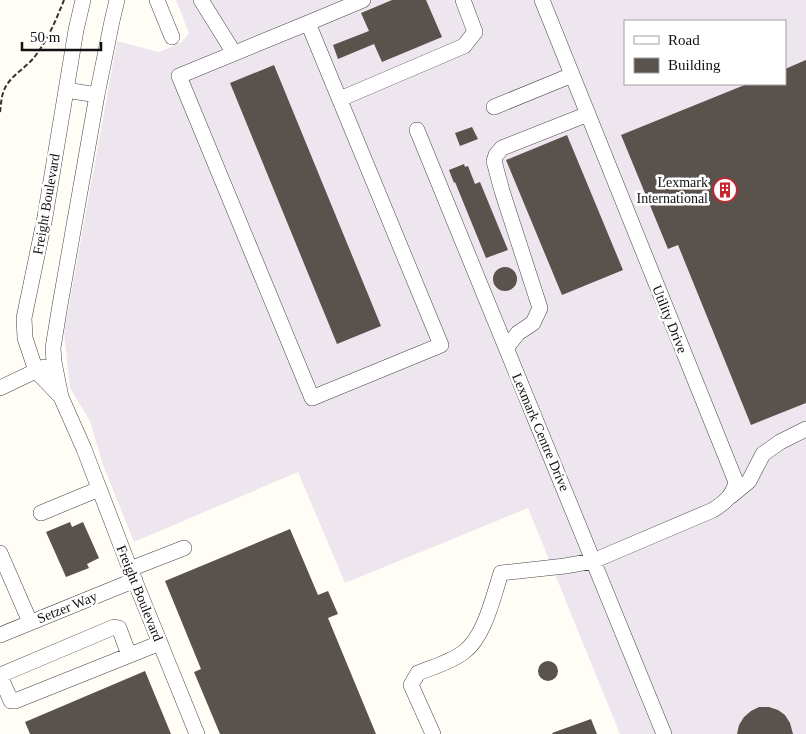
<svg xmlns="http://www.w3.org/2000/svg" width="806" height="734" font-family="'Times New Roman',serif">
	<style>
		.industrial { fill: #eee6ef; fill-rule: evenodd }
		.building { fill: #5a524d }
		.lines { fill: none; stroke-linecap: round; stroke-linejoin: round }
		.minor-casing { stroke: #444; stroke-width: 16 }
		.path { stroke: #333; stroke-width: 2; stroke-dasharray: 5 2.5; stroke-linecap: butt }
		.minor { stroke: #fff; stroke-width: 15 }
		.labels { text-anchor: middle; stroke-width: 5; stroke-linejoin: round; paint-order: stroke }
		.poi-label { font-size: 14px; fill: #111; stroke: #fff; text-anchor: end }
		.street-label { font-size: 14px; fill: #111; stroke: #fff }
	</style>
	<rect width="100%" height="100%" fill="#fffdf5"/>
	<path class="industrial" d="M176,0h630v734h-186l-92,-226 -183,75 -47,-111 -164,70 -31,-77 -13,-44 -20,-33 -6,-55 53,-292 42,11 23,-10 7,-9zM625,21h160v63h-160z"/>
	<path class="building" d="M392,0h34l16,37 -60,25 -8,-18 -36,15 -5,-14 36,-14 -8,-18z
		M806,60v343l-55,22 -73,-180 -10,4 -47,-114 126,-51h38v-15z
		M274,65l107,261 -44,18 -107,-261z
		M472,127l6,12 -18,7 -5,-13z
		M567,135l56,135 -61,25 -56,-135z
		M464,164l1,3 3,-1 7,18 5,-2 28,68 -22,8 -31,-76 -1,1 -5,-13z
		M493 279a12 12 0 1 1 24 0a12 12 0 1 1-24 0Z
		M70,522l2,5 11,-5 16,36 -12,6 2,4 -23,9 -20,-45z
		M290,529l28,66 10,-4 10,23 -10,4 48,116h-156l-26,-62 7,-3 -36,-88z
		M538 671a10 10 0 1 1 20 0a10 10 0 1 1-20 0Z
		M145,671l26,63h-141l-5,-12z
		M759,707h10l9,3 7,5 5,8 3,11h-56l2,-9 5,-8 7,-6z
		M591,719l6,15h-44l-1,-1z"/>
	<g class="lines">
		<g class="minor-casing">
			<path id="minor" d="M117,0l-5,21 -15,74 -37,210 -7,43 1,14 7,35 23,52 46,120 67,165
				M157,0l15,37
				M201,0l33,53
				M308,23l133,322 -129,53 -133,-322z
				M308,23l55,-23
				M66,90l31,5
				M340,99l124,-53 11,-14 -12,-32
				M494,107l78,-32
				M417,130l247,604
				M506,348l12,-15 15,-10 7,-15 -38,-117 -8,-30 2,-6 6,-7 86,-34
				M0,388l44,-21
				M61,397l-25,-26 -11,-33 -1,-20 21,-101 31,-187 7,-30
				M731,496l18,-15 14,-27 17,-12 26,-13
				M41,513l58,-24
				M0,553l30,69
				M130,569l54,-21
				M0,635l135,-55
				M129,655l-10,-27 -5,-1 -111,47 -2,4 10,23h4l145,-58
				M433,734l-22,-49 7,-12c15,-6 33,-11 46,-21 21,-16 29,-55 37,-79l64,-7 28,-5 120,-51c11,-7 20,-14 23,-28l-194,-482"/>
		</g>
		<path class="path" d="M0,112c1,-6 1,-13 3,-19 5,-17 23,-24 33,-38 13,-18 20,-35 28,-55"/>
		<use href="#minor" class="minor"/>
	</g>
	<defs>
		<g id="building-ring" transform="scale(1.25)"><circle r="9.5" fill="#fff" stroke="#c4262e" stroke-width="1.5"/><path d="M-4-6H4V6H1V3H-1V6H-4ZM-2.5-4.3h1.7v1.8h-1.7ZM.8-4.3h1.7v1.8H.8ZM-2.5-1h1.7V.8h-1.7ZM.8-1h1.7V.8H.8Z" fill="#c4262e"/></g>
	</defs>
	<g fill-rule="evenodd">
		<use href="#building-ring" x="725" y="190"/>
	</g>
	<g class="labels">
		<g class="poi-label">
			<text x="708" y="187">Lexmark<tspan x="708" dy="16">International</tspan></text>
		</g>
		<g class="street-label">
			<text transform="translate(46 204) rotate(-80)" y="5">Freight Boulevard</text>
			<text transform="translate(670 319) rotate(68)" y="5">Utility Drive</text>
			<text transform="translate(541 432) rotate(67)" y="5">Lexmark Centre Drive</text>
			<text transform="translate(140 593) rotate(68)" y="5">Freight Boulevard</text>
			<text transform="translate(67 607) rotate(-22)" y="5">Setzer Way</text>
		</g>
	</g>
	<rect x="624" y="20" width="162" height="65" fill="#ffffff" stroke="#a0a0a0"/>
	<rect x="634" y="36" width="25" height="8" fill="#ffffff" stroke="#a0a0a0"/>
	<text x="668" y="45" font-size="15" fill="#111111">Road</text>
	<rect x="634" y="58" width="25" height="15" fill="#5a524d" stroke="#a0a0a0"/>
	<text x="668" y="70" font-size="15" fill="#111111">Building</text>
	<path d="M22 42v8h79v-8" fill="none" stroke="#111111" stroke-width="2.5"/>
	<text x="30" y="42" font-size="15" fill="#111111" stroke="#ffffff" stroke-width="4" paint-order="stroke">50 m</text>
</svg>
